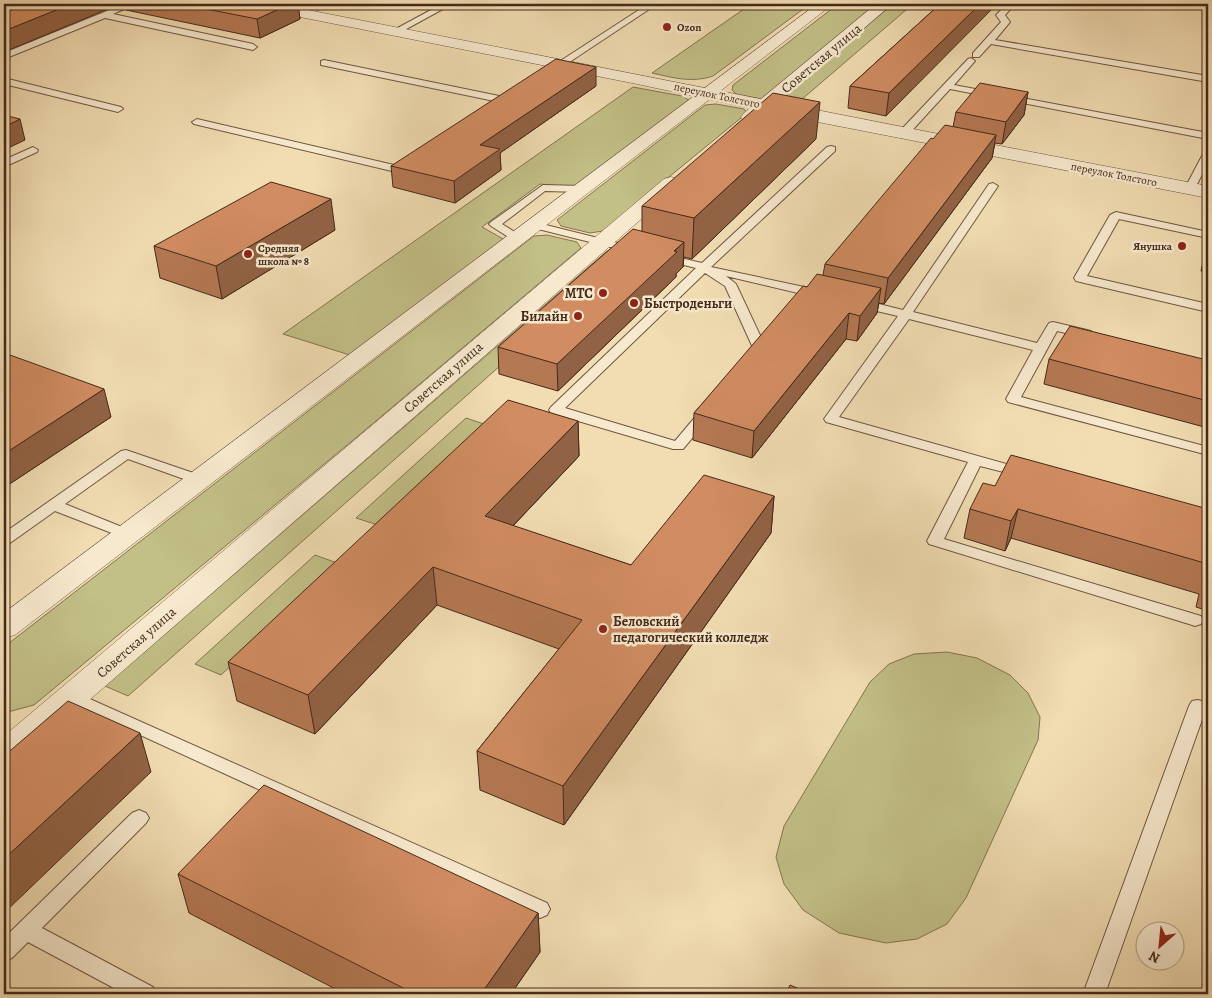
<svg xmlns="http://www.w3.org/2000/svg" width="1212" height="998" font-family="Alegreya,serif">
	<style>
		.green { fill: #c2bf87; stroke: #837451 }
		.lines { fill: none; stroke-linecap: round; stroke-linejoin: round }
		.service-casing { stroke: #705641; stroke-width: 2 }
		.minor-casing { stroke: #705641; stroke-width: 1 }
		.tertiary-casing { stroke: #705641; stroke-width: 1 }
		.service { fill: #f7e9ce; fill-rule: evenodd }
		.minor { fill: #f7e9ce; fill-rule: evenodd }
		.tertiary { fill: #f7e9ce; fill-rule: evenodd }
		.wall { fill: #b47853; stroke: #44291b }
		.shaded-wall { fill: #926244; stroke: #44291b }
		.building { fill: #d18c61; stroke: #44291b }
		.poi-dot { fill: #8f2418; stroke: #f7e9ce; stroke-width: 2 }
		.labels { text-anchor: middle; stroke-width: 5; stroke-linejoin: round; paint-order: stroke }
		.far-poi-label { font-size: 11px; font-weight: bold; fill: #44291b; stroke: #f7e9ce; text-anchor: start }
		.far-street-label { font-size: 11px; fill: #44291b; stroke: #f7e9ce }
		.street-label { font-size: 14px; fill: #44291b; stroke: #f7e9ce }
		.poi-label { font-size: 14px; font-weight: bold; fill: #44291b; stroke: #f7e9ce; text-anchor: end }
	</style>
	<rect width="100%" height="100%" fill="#f2ddb3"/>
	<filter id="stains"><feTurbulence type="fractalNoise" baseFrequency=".004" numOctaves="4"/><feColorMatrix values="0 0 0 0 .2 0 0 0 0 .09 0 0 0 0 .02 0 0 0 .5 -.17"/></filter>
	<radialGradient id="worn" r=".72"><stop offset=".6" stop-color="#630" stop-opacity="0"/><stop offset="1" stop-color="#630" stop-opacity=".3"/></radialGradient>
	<path class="green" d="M751,4h59l-97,72c-21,7 -39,2 -61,-3z
		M838,4h38l-115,95 -25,-5 -4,-4 1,-5z
		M893,4h20l-119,102 -11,-9z
		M633,87l49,9 7,4 -116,88 -33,-4 -58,43 23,13 -152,116 -70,-22z
		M716,104l28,5 3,4 -144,118 -13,2 -29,-7 -4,-6 148,-115z
		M547,235l30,7 4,6 -217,183 -330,274 -30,8v-66l530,-411z
		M607,251l18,4 -497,441 -23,-10z
		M466,418l24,8 -109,100 -25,-8z
		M315,555l25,9 -119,111 -26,-11z
		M947,652l30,6 33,17 18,18 12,24 -2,23 -72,158 -19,26 -30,15 -31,4 -47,-10 -36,-23 -19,-26 -8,-27 8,-31 86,-144 19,-18 25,-10z"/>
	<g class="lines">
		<g class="service-casing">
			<path id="service" d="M124,4h11l-22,10 140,30 4,3 -4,3 -148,-32 -101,41v-6z
				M442,4h10l-53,29 -7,-2z
				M648,4h9l-104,69h-6l-2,-2z
				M1007,4h8l-10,11 5,7 -15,18 213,36v6l-217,-38 -12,13h-6v-4l28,-31 -5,-7z
				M971,58l4,3 -21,24 254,48v6l-258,-50 -43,47h-8v-4l69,-73z
				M324,60l180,37 5,3 -5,3 -183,-38v-4z
				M4,78l117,29 2,2 -5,3 -114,-28z
				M197,119l197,46 14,-7 5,3 -17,11 -202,-48 -2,-2z
				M831,146l4,1v4l-124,116 112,24 2,3 -2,3 -4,1 -93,-22 10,8 30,64 -8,12 -5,1 -7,-4 7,-9 -28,-62 -20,-13 -140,135 110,33 26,-31h10l2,3 -2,3 -28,33h-10l-122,-36 -2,-3 2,-3 145,-139 -37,-9 -2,-2 2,-2 4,-1 39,9 125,-116z
				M33,147l5,3 -1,2 -33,15v-7z
				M1208,151v12l-13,25 -1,2h-8l-1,-2 18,-34z
				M993,183l5,3 -85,126 124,31 12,-20 4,-1 38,9 2,3 -2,3 -4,1 -30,-7 -36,66 187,50v8l-200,-53 -2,-3 27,-49 -124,-31 -70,98 189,53 2,3 -2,3 -5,1 -43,-11 -36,73 257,77 2,4 -2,4 -6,2 -6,-2 -260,-80 -2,-3 41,-79 -142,-40 -2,-3 74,-103 -43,-10 -2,-3 2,-3 4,-1 44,11 86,-126z
				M543,185l39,1 5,3 -5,3 -37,-1 -43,33 19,12 2,2 -2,2h-8l-22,-14 -2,-2 2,-2z
				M1116,212l92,20v6l-89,-19 -32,57 121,28v8l-132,-31 -2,-3 36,-63z
				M534,222l104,26 2,2 -6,3 -104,-26 -2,-2 2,-2z
				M126,450l79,27 2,3 -2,3h-10l-67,-24 -63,45 67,27 3,3 -3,3h-10l-67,-26 -45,32 -6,2v-12l117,-82z
				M72,691l475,212 3,6 -3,6 -7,3 -7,-3 -467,-214 -3,-4 3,-4z
				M1198,700l10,3v12l-4,-1 -99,280h-22l106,-288 3,-5z
				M139,810l7,3 3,5 -3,5 -104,105 111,59 3,7h-31l-97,-52 -16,16 -8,3v-23l128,-125z"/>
		</g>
		<g class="minor-casing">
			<path id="minor" d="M817,4h16l-818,631 -11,3v-25z
				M876,4h16l-136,117 -6,1 -6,-1 -3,-4 3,-4z
				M671,177l7,2 3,4 -3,4 -662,577 -12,4v-32l660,-557z"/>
		</g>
		<g class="tertiary-casing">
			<path id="tertiary" d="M248,4h29c310,60 620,123 931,182v12l-416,-81 -155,-33 -382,-76 -5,-1z"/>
		</g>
		<use href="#service" class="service"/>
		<use href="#minor" class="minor"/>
		<use href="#tertiary" class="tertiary"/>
	</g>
	<path class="wall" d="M125,4h207l-14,6 -20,-4 2,13 -40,19 -134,-28z
		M940,4l-54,112 -38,-8 2,-22z
		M596,86l-96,67 1,17 -46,33 -62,-16 -2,-21z
		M1028,92l-4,23 -22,29 -7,-1 -3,15 -108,146 -5,-1 -2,10 -20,28 -11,-2 -94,119 -59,-18 1,-27 113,-126 16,-12 2,-11 108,-125 20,-12 3,-15z
		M816,139l-124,120 -8,-2 -1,10 -7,7v3l-118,114 -59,-17 -1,-27 144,-116v-25z
		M335,230l-113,69 -62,-21 -6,-32z
		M1208,240v33l-7,-2z
		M1208,354v74l-164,-44 5,-25 158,1z
		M4,359l107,58 -103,68 -4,-1z
		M578,421l1,35 -66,70 118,39 143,-69 -3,37 -207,292 -84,-35 -3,-39 82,-102 -122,-44 -122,129 -78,-33 -9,-39z
		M995,486l213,23v102l-12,-4 3,-13 -188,-56 -6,13 -41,-13 6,-29z
		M178,874l360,39 2,39 -29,42h-166l-156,-81z"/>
	<path class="shaded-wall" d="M71,4h49l-116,48v-21z
		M290,4h8l2,15 -40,19 -3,-19z
		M318,4h14l-14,6z
		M980,4h17l-111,112 3,-23z
		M596,67v19l-96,67 1,17 -46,33 -1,-22 26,-36z
		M1028,92l-4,23 -22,29 4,-22z
		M820,102l-4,37 -124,120 2,-41z
		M20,119l5,21 -21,10v-23z
		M996,135l-4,23 -108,146 4,-26z
		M331,199l4,31 -113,69 -6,-33z
		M684,242l-1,25 -7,7v3l-118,114 -1,-27z
		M881,288l-4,25 -20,28 3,-25z
		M849,313l-3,26 -94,119 2,-27z
		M104,389l7,28 -103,68 -4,-14v-17z
		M578,421l1,35 -92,97 -2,-37z
		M774,496l-3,37 -207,292 -1,-39z
		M1018,509l-7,29 -6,13 6,-30z
		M433,567l4,38 -122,129 -7,-39z
		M140,733l11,39 -147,141v-54z
		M538,913l2,39 -29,42h-30z"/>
	<path class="building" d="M4,4h67l-67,27z
		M181,4h109l-33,15z
		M940,4h40l-91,89 -39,-7z
		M556,59l40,8 -116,78 20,4 -46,32 -63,-15z
		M980,83l48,9 -22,30 -50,-10z
		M773,93l47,9 -126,116 -52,-12z
		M4,115l16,4 -16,8z
		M945,125l51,10 -108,143 -63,-14 106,-126 2,1z
		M271,182l60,17 -115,67 -62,-20z
		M633,229l51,13 -10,9 3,1 -120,112 -59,-17z
		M817,274l64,14 -21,28 -11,-3 -95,118 -60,-18 109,-127 4,1z
		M1070,326l137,34 1,-6v47l-159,-42z
		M10,355l94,34 -100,65v-95z
		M508,400l70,21 -93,95 146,49 73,-90 70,21 -211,290 -86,-35 105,-131 -149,-53 -125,128 -80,-33z
		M1011,455l197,54v55l-190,-55 -7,12 -41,-12 13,-26 12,3z
		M1208,567v11l-2,-1z
		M68,701l72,32 -136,126v-103z
		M264,785l274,128 -57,81h-66l-237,-120z
		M790,985l21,9h-25z"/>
	<g class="poi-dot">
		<circle cx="667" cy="27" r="5"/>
		<circle cx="1182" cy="246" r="5"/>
		<circle cx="248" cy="254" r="5"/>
		<circle cx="603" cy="293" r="5"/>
		<circle cx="634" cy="303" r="5"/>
		<circle cx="578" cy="316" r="5"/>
		<circle cx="603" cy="629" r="5"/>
	</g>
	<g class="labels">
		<g class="far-poi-label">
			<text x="677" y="31">Ozon</text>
			<text x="1172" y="250" text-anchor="end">Янушка</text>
			<text x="258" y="252">Средняя<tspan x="258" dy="13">школа № 8</tspan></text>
		</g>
		<g class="far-street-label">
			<text transform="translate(717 95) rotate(12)" y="4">переулок Толстого</text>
			<text transform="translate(1114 174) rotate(11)" y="4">переулок Толстого</text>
		</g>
		<g class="street-label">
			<text transform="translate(821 58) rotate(-40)" y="5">Советская улица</text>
			<text transform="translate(443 377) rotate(-41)" y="5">Советская улица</text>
			<text transform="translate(136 642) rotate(-41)" y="5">Советская улица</text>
		</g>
		<g class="poi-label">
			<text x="593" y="298">МТС</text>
			<text x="644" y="308" text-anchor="start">Быстроденьги</text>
			<text x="568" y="321">Билайн</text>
			<text x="613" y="626" text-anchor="start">Беловский<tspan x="613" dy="16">педагогический колледж</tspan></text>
		</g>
	</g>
	<rect width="1212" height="998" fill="none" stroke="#f2ddb3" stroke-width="20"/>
	<rect x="5" y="5" width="1202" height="988" fill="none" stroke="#44291b" stroke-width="2.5"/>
	<rect x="10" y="10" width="1192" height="978" fill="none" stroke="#44291b"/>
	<g transform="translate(1160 946) rotate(207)"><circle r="24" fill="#f7e9ce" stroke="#af9c86"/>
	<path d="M0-4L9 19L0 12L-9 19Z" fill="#8f2418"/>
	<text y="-8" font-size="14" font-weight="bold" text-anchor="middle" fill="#44291b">N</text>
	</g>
	<rect width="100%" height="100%" filter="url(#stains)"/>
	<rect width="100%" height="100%" fill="url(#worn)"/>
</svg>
